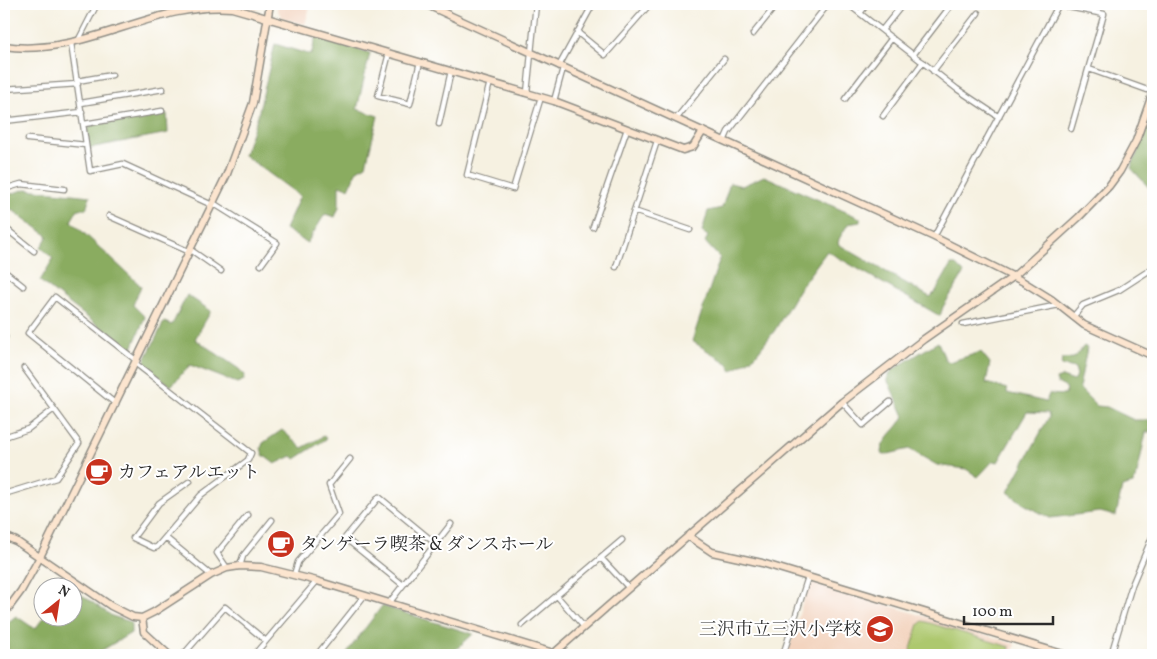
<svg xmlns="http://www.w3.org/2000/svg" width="1157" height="659" font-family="Vollkorn,'Noto Serif JP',serif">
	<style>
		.built { fill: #f3d4bf }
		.green { fill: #adc86e; stroke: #6c7a4c }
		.forest { fill: #8aac61; stroke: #5a6c46 }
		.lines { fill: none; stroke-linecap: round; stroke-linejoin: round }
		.street-casing { stroke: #908e86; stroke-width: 7 }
		.secondary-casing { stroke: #908e86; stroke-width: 9 }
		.street { stroke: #fff; stroke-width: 4.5 }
		.secondary { stroke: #fce5cf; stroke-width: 6 }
		.labels { text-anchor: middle; stroke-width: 4; stroke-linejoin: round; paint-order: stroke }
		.poi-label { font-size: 18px; fill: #2b2b2b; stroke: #fff; text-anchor: start }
	</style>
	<rect width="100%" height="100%" fill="#fff"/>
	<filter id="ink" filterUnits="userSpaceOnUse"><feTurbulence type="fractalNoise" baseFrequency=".02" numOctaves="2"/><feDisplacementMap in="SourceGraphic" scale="10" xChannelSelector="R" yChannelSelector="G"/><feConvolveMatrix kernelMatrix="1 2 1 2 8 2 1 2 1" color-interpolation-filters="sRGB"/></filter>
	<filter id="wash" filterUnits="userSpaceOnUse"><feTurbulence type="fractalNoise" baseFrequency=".0096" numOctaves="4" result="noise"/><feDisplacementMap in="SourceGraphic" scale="20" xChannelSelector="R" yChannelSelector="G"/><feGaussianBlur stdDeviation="1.12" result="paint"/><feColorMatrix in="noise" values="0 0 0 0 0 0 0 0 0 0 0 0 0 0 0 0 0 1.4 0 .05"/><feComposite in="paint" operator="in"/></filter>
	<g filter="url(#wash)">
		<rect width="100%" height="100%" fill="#f6f1e1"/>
		<path class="built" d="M225,4h38l-7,6z
			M278,4h33l-6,20 -23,-6 -5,-9z
			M809,581l206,63 -3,11h-225z"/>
		<path class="green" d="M923,621l87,26 -2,8h-99l10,-31z"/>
		<path class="forest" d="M316,37l54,16 -13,56 21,7 -12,49 -9,5 -8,18 -10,-3v22l-4,10 -10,-3 -18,29 -22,-14 15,-33 -56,-41 14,-40 17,-71 36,11z
			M167,114l1,19 -79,15 -2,-18 4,-5z
			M1153,114v78l-22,-24z
			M764,176l96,42v4l-12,2 -9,15 -1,5 92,53 6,-6 15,-26h5l8,8 -21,34 -3,9 -113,-65 -28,38 -24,41 -20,26 -23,15 -5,-8 -35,-22 28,-83 -15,-16 3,-6 -6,-4 6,-21 14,-3 8,-25 12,3z
			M26,189l64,7 -4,13h-8l-7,12 70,65 -8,19 12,12 -14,34 -91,-70 13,-22 -12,-12 7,-11 -37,-27 -7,9v-22z
			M187,295l24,16 -16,28 44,30 6,6 -1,5 -7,3 -47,-18 -19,21 -28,-22 21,-42 8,3z
			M938,342l7,17 4,3 32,-10 9,11 -4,20 21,6v4l39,9 3,-8 16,1 2,-7 -10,-5 -1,-4 6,-2 12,4 3,-6 -2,-7 -14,-3 1,-6 12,-1 10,-12 3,2 -8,40 18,18 10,1 27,13h19v12h-7l-10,47 -3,5 -11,3 -6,29 -16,-4 -50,6 -26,-14 -16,-12 41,-75 -1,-4 -21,-1 -29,50 -5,-1 -15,16 -12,-8 -29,-4 -28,-16 -25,6 -3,-2c0,-14 18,-24 23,-37l-17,-37 5,-9z
			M282,430l20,18 22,-12 2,3 -31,20 -3,-3 -17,8 -12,-9 -2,-7 2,-5z
			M79,593l33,23 19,6v11l-37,22h-86l-1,-32 9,-7 19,13 9,-12 7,2 2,-2 19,-1 1,-15z
			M382,606l91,28 -23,21h-105z"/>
	</g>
	<g filter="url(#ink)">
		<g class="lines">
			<g class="street-casing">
				<path id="street" d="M848,4l109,85 42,28
					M1058,5l46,9 -33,115
					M860,13l7,-9
					M882,30l21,-26
					M577,32l28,23 45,-51
					M753,34l24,-30
					M78,41l19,-37
					M71,43l19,128 33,-7 89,41
					M389,53l-11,43 32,8 10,-42
					M913,55l39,-51
					M559,66l34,-62
					M1089,69l64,23
					M933,71l45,-58
					M77,81l35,-6
					M490,82l-23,93 46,14 28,-92
					M4,89l74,-5
					M527,93l9,-89
					M845,99l47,-61
					M554,101l9,-33
					M81,103l82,-14
					M883,116l40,-54
					M676,119l48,-60
					M4,121l78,-9
					M84,124l78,-13
					M439,124l12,-53
					M28,139l58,6
					M724,141l4,-9 100,-128
					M4,189l17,-5 43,5
					M213,203l64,40 -16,22
					M634,211l56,19
					M109,216l81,36
					M4,227l30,24
					M593,227l34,-98
					M934,237l125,-233
					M191,250l30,21
					M616,267l41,-126
					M4,271l19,15
					M1073,317l10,-12 36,-15 34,-22
					M963,324l96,-19
					M4,336l1,1
					M135,363l116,90 -3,7 -47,35 -44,52 -3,1 -21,-10 26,-35 31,-22
					M842,402l21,23 27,-23
					M116,404l-88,-71 27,-36 82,64
					M4,437l24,-8 26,-20
					M4,494l52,-16 23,-35 -55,-75
					M166,538l45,37
					M601,558l28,30
					M240,566l3,-10 29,-36
					M227,568l-10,-15 31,-38
					M294,575l4,-13 41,-48 -10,-29 21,-26
					M403,585l-58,-47 34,-41 57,47
					M4,586v5
					M557,596l27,31
					M389,603l62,-79
					M522,625l100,-85
					M183,655l42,-48 41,34
					M254,655l63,-74
					M317,655l47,-59
					M783,655l25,-78
					M1111,655l21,-70 21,-50"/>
			</g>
			<g class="secondary-casing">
				<path id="secondary" d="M425,4l509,233 88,44 29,18 33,26 69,31
					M4,46c80,12 149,-45 228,-38l322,93 129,49 10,-3 10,-16
					M4,536l12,5 95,65 22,11 9,1 12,-6 57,-37 16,-7 13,-2 21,1 56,14 243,74
					M688,536l24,16 50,11 304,92
					M4,614l17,-23 19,-34 187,-383 26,-71 17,-99
					M142,618l2,14 25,23
					M552,655l290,-253 82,-63 89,-62 66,-60 30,-31 11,-15 16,-30 17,-49"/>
			</g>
			<use href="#street" class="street"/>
			<use href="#secondary" class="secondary"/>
		</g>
	</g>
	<defs>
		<g id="cafe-disc" transform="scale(1.4375)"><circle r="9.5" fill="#c8321e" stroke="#fff"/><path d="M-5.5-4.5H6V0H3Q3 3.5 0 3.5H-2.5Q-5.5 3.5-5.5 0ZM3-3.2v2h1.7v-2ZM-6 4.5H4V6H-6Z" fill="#fff"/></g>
		<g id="school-disc" transform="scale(1.4375)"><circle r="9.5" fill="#c8321e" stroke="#fff"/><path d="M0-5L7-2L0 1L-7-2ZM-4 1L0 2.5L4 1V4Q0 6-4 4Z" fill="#fff"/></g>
	</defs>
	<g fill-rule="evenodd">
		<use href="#cafe-disc" x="99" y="472"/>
		<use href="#cafe-disc" x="281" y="544"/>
		<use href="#school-disc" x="880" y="629"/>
	</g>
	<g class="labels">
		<g class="poi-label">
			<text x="118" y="478">カフェアルエット</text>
			<text x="300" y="550">タンゲーラ喫茶 &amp; ダンスホール</text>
			<text x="861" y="635" text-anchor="end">三沢市立三沢小学校</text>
		</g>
	</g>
	<rect width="1157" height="659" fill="none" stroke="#fff" stroke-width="20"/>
	<g transform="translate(58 602) rotate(30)"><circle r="24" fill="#ffffff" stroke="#aaaaaa"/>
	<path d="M0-4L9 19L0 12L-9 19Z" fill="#c8321e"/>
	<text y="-8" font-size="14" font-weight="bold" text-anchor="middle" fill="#2b2b2b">N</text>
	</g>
	<path d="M964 616v8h89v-8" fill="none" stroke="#2b2b2b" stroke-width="2.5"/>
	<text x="972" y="616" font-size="15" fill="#2b2b2b" stroke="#ffffff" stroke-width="4" paint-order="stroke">100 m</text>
</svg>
